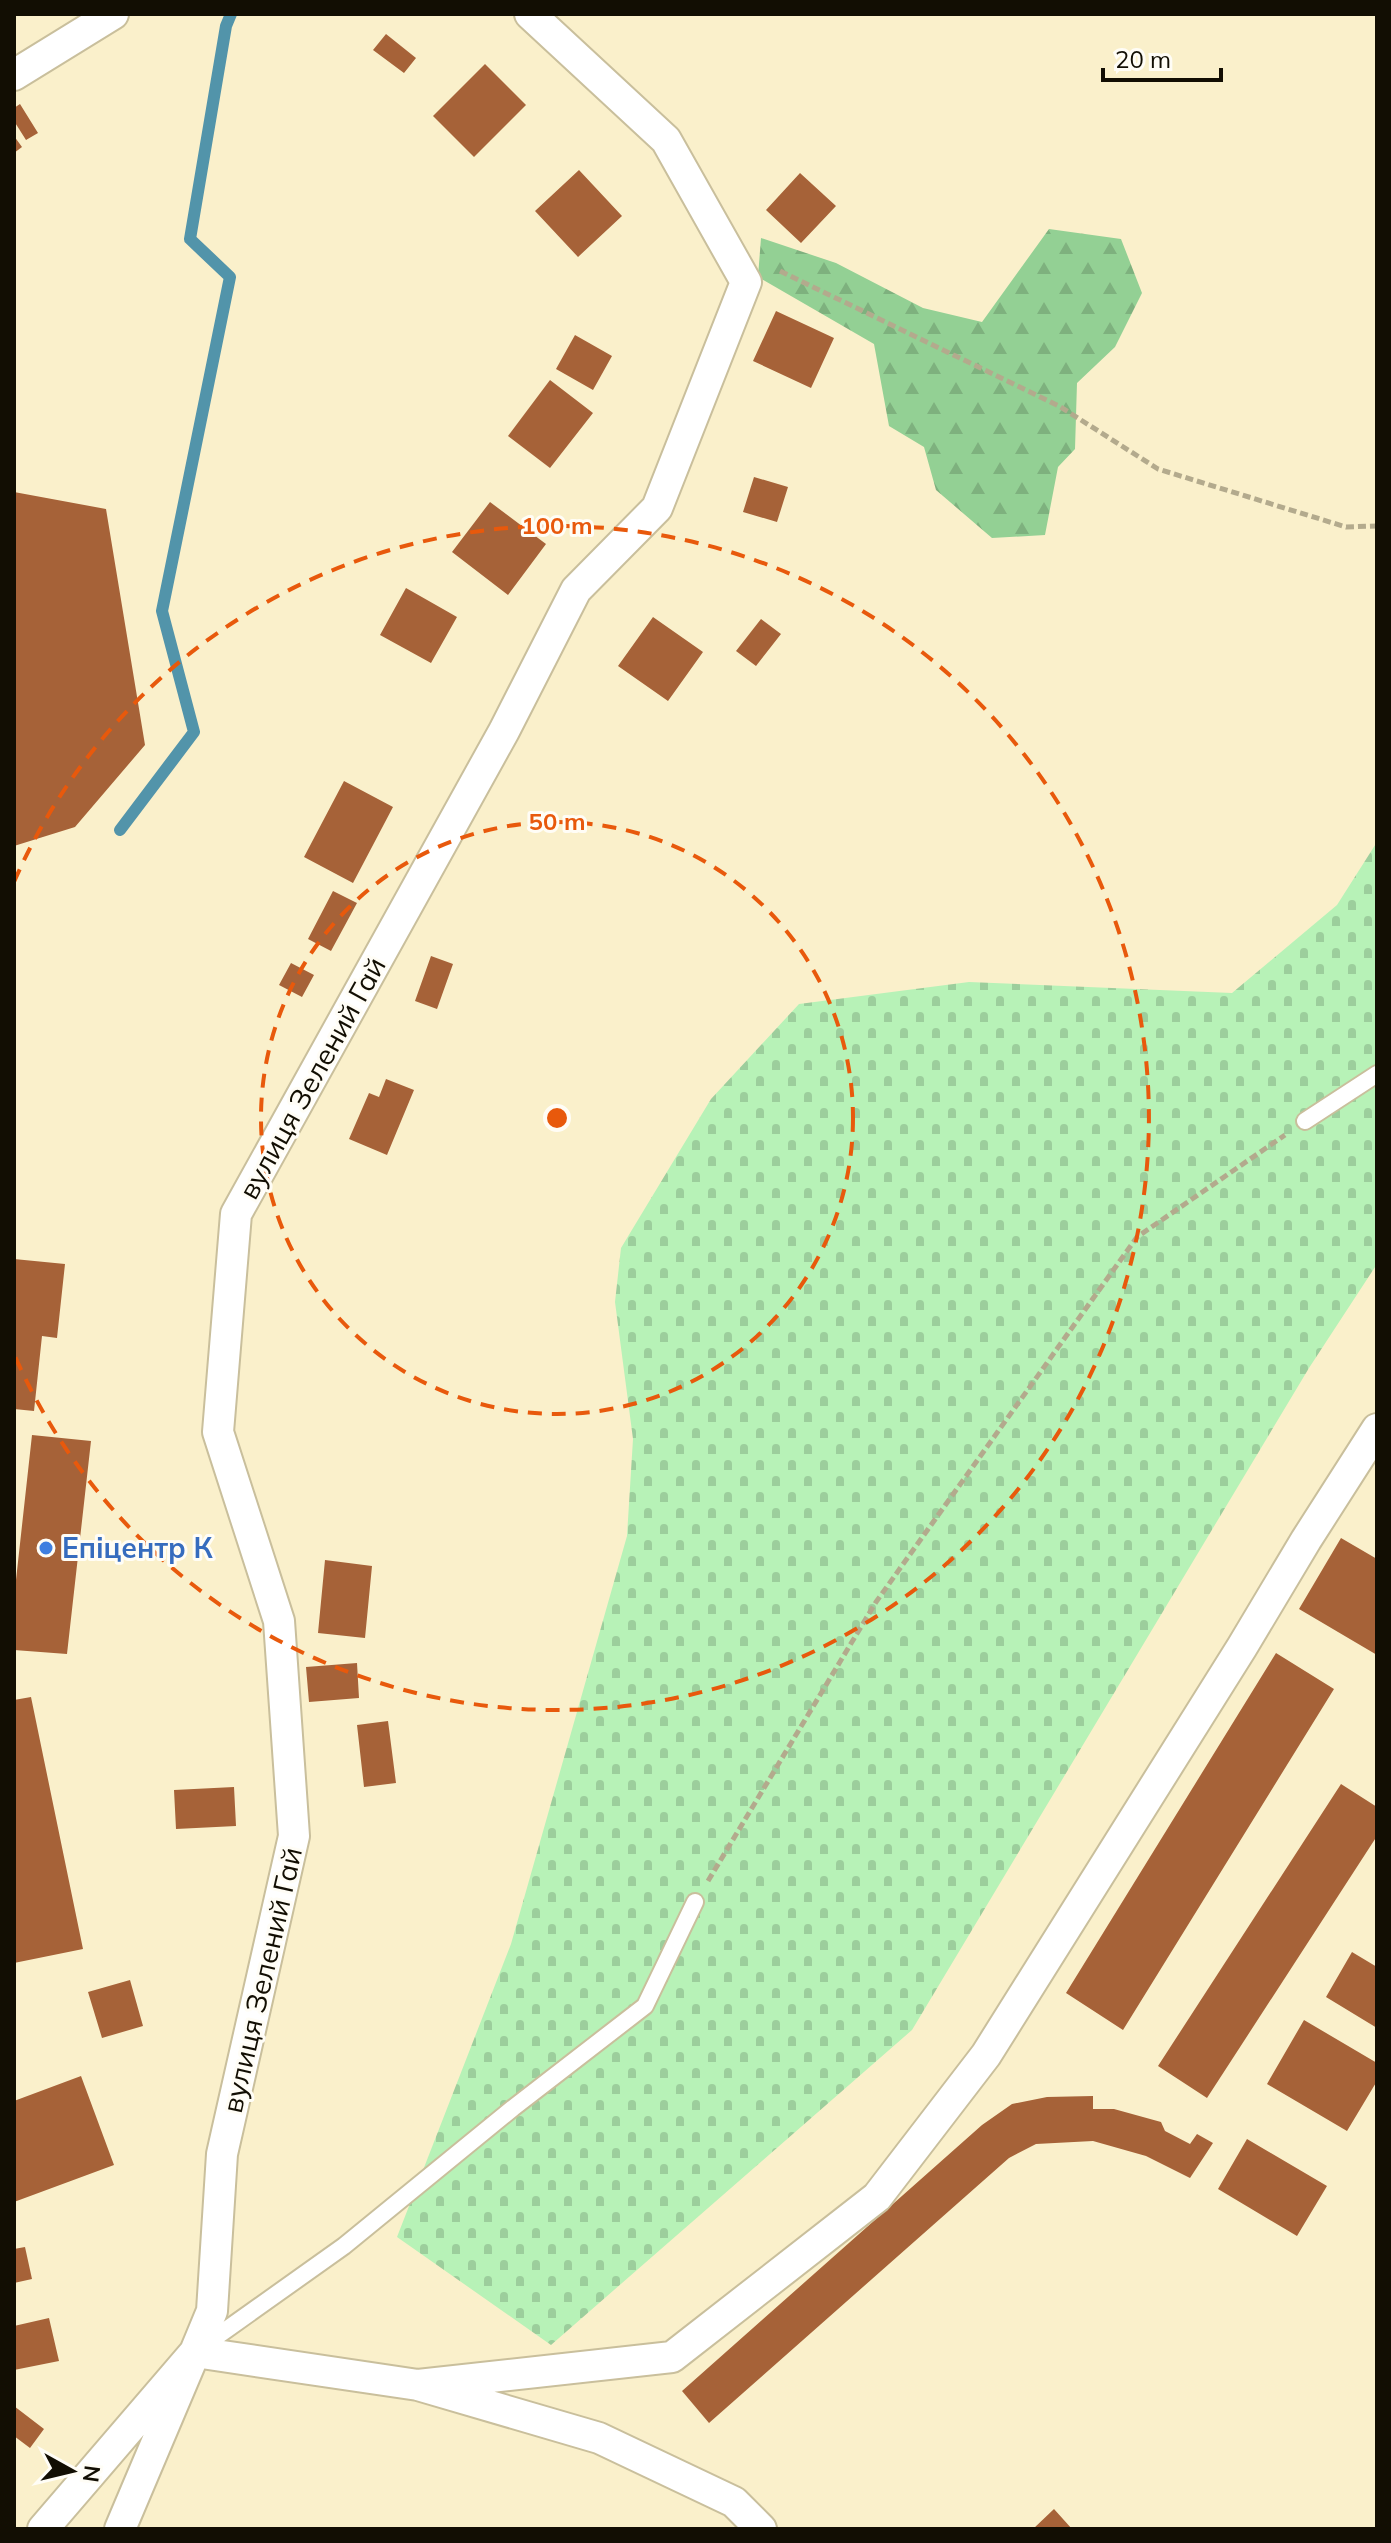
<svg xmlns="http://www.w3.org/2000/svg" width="1391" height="2543" font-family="Mulish,sans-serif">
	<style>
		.forest { fill: url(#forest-firs) }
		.cemetery { fill: url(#cemetery-stones) }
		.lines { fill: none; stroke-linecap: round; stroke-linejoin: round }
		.stream { stroke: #5294aa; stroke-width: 12 }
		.building { fill: #a66238 }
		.service-casing { stroke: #c9bf9c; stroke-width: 20 }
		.minor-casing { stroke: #c9bf9c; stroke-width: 34 }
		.path { stroke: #b3aa8d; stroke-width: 5; stroke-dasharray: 8 4; stroke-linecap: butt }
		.service { stroke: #fff; stroke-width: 16 }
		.minor { stroke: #fff; stroke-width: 30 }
		.ring { fill: none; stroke: #e8590c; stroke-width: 4; stroke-dasharray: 14 10 }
		.shop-dot { fill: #3f7fe0; stroke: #fffdf6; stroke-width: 3 }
		.labels { text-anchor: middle; stroke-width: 6; stroke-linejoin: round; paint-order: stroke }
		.street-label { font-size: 28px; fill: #120e03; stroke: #fffdf6 }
		.shop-label { font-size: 28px; font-weight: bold; fill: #366cbe; stroke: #fffdf6; text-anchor: start }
		.centre { fill: #e8590c; stroke: #fffdf6; stroke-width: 4 }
		.ring-label { font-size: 24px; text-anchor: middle; font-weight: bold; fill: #e8590c; stroke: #fffdf6; stroke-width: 6; stroke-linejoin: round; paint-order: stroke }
	</style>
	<defs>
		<pattern id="forest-firs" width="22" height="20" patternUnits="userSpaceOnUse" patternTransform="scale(2)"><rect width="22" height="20" fill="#93d094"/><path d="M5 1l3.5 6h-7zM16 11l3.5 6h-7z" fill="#7eb17e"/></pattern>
		<pattern id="cemetery-stones" width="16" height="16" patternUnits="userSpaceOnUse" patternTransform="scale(2)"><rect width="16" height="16" fill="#b7f2b7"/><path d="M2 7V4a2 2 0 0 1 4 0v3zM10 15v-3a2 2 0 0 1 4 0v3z" fill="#9cce9c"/></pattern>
	</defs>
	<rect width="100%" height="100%" fill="#faf0cb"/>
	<path class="forest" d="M1049,229l72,10 21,54 -27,54 -38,36 -2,66 -17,18 -13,68 -53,3 -56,-48 -12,-43 -35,-21 -15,-82 -116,-67 3,-39 75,25 87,45 59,14z"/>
	<path class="cemetery" d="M1377,842v422l-68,104 -397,662 -361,315 -154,-108 114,-293 116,-408 6,-97 -18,-137 6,-54 90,-149 88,-95 170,-22 263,11 105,-88z"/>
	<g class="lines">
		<path class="stream" d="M120,830l74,-98 -32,-121 68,-334 -40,-38 36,-213 5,-12"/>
	</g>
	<path class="building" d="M386,34l30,24 -12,15 -31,-23z
		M485,64l41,41 -52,52 -41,-41z
		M20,104l18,29 -12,7 -12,-19v-13z
		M14,136l8,11 -8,6z
		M579,170l43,46 -44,41 -43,-46z
		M800,173l36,33 -35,37 -35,-33z
		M776,311l58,27 -23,50 -58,-27z
		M575,335l37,21 -19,34 -37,-21z
		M550,380l43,33 -43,55 -42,-32z
		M754,477l34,10 -11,35 -34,-10z
		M14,492l92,17 39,236 -70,82 -61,19z
		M490,502l56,42 -38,51 -56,-43z
		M406,588l51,29 -26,46 -51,-28z
		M653,617l50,35 -35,49 -50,-35z
		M761,619l20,15 -25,32 -20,-15z
		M344,781l49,26 -40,76 -49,-26z
		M333,891l24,12 -26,48 -23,-12z
		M431,956l22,8 -16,45 -22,-8z
		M291,963l23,12 -12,22 -23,-12z
		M386,1079l28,11 -27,65 -38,-16 20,-46 10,4z
		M14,1259l51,5 -8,74 -15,-2 -8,75 -20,-2z
		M32,1435l59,6 -24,213 -53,-4v-52z
		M1341,1538l36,21v96l-78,-46z
		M325,1560l47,6 -7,72 -47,-5z
		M1276,1653l58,36 -211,341 -57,-37z
		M357,1663l2,35 -50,4 -3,-35z
		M31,1697l52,252 -69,14v-263z
		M388,1721l8,62 -32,4 -7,-62z
		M1341,1784l36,23v29l-170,262 -49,-32z
		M234,1787l2,39 -60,3 -2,-39z
		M1352,1952l25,15v61l-51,-31z
		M130,1980l13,46 -41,12 -14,-46z
		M1304,2020l73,43v18l-30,50 -80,-47z
		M81,2076l33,89 -100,37v-101z
		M1093,2096v13h21l47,13 4,9 25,13 7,-10 16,9 -23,35 -44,-22 -53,-15 -57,3 -27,14 -300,265 -27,-32 300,-266 30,-21 35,-7z
		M1247,2139l80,47 -30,50 -79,-47z
		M25,2247l7,32 -18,4v-34z
		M49,2318l10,43 -45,9v-44z
		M14,2406l30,23 -14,19 -16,-12z
		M1054,2509l18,20h-39z"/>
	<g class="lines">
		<g class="service-casing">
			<path id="service" d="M1305,1121l72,-47
				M202,2347l142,-101 169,-138 132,-102 50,-104"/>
		</g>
		<g class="minor-casing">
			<path id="minor" d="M14,75l99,-61
				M418,2385l254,-28 205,-160 109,-142 256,-408 64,-107 71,-111
				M43,2529l152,-177 17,-41 10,-157 72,-318 -15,-215 -61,-189 18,-218 268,-483 72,-141 81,-82 89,-226 -80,-142 -136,-126
				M120,2529l75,-177 223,33 181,53 135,64 27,27"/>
		</g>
		<path class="path" d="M780,271l279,135 99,63 188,58 31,-1
			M708,1881l168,-279 261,-365 148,-102"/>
		<use href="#service" class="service"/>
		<use href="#minor" class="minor"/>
	</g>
	<g class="ring">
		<circle cx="557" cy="1118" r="296"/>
		<path d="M14 882A592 592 0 1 1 14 1354"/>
	</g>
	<circle class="shop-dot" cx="46" cy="1548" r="8"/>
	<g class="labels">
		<g class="street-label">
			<text transform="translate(312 1078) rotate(-61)" y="10">вулиця Зелений Гай</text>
			<text transform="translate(262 1980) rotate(-77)" y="10">вулиця Зелений Гай</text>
		</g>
		<g class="shop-label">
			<text x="62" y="1558">Епіцентр К</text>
		</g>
	</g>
	<circle cx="557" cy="1118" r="12" class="centre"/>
	<g class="ring-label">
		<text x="557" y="534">100 m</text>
		<text x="557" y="830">50 m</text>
	</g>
	<rect width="1391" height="2543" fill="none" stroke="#120e03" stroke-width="32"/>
	<g transform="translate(72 2471) rotate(98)" stroke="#fffdf6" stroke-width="6" paint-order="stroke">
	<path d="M0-6L14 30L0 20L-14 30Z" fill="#120e03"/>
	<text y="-12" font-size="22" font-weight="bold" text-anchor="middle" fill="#120e03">N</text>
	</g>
	<path d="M1103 68v12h118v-12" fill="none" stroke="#120e03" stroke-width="4"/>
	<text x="1115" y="68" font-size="24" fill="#120e03" stroke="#fffdf6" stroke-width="6" paint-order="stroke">20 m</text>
</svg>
